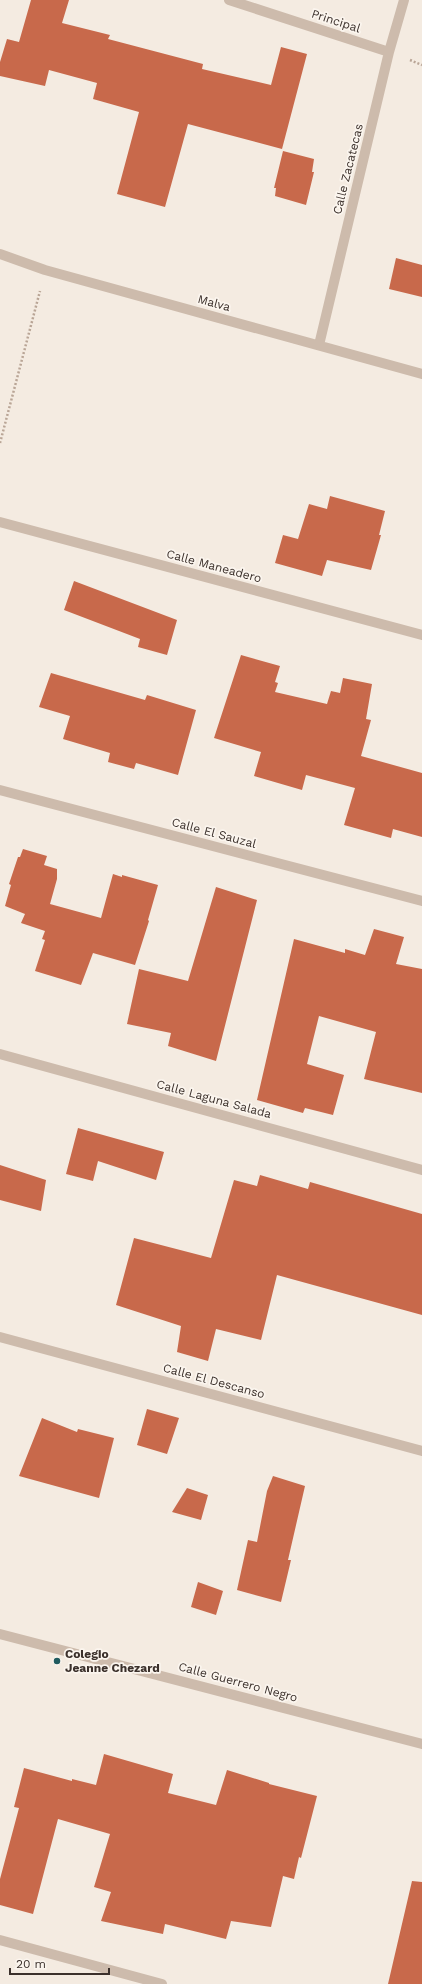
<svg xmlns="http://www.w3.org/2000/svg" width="422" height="1984" font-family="'Work Sans',sans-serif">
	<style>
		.building { fill: #c8694b }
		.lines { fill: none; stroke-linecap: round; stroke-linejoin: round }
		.path { stroke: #b9a596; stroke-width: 2.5; stroke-dasharray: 2 2; stroke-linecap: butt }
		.minor { stroke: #cdbbac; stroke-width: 10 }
		.poi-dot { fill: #1f5a5e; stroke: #fbf5ee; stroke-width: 1.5 }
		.labels { text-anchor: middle; stroke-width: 3.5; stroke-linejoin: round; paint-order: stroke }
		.street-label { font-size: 12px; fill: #3b302b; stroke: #fbf5ee }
		.poi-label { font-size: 12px; font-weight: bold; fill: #3b302b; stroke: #fbf5ee; text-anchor: start }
	</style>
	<rect width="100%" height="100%" fill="#f4ebe1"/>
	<path class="building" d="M31,0h38l-7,23 48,12 -2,4 95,25 -1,5 69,16 10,-38 26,7 -25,95 -94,-25 -23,83 -48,-13 22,-82 -46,-13 4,-16 -48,-13 -4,16 -45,-10v-14l7,-23 12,3z
		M283,151l31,8 -2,13h2l-8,33 -31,-9 1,-8h-2z
		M396,258l26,7v32l-33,-8z
		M330,496l55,15 -6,24h2l-10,35 -44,-10 -5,16 -47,-13 8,-28 15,4 11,-35 18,5z
		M74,581l103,39 -10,35 -29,-8 2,-8 -76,-29z
		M241,655l39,11 -5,16 3,1 -3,9 52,12 4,-13 9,2 3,-15 29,6 -6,35 5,1 -10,36 61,17v64l-29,-8 -2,9 -47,-13 11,-37 -49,-13 -4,15 -48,-14 7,-24 -47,-14z
		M51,673l94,27 2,-5 49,15 -18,65 -42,-12 -2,6 -26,-7 2,-9 -47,-14 7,-23 -31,-9z
		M23,849l24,7 -3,9 13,4v10l-7,25 51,14 12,-44 9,3v-2l36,10 -10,35 1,1 -14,44 -42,-12 -12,32 -46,-14 10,-31 -3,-1 3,-8 -24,-8 4,-9 -20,-8 6,-21 -2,-1 9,-27h2z
		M216,887l41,13 -41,161 -48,-15 3,-13 -44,-9 12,-55 49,12z
		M374,929l30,8 -8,27 26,5v124l-58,-14 12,-47 -57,-16 -12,48 37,11 -11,40 -28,-7 -2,5 -46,-13 37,-161 51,14v-4l20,6z
		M78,1128l86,24 -8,28 -58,-19 -5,20 -27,-7z
		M0,1165l46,15 -5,31 -41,-11z
		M260,1175l48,14 2,-7 112,32v101l-145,-40 -16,65 -45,-11 -8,32 -31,-9 4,-26 -65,-21 18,-67 77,20 23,-78 23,6z
		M147,1409l32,9 -12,36 -30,-9z
		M42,1418l35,14 1,-3 36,9 -15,60 -80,-22z
		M273,1476l32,10 -17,74h3l-10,42 -44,-12 11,-50 9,2 10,-51z
		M187,1488l21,7 -7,25 -29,-8z
		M198,1582l25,9 -7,24 -25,-8z
		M104,1754l69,20 -5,19 48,12 11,-35 42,13v1l48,12 -16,62 -2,-1 -5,22 -11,-3 -12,51 -40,-6 -5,18 -61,-15 -2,10 -62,-13 10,-29 -17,-5 16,-53 -52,-15 -25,95 -33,-9v-26l19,-71 -5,-1 10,-39 48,13v-2l24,6z
		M412,1881l10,1v102h-34z"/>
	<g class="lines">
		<path class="path" d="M410,60l12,5
			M0,443l40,-152"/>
		<path class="minor" d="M229,0l160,52
			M0,254l45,16 377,104
			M319,345l70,-293 15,-52
			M0,522l422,113
			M0,790l422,111
			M0,1054l422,116
			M0,1337l422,114
			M0,1634l422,110
			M0,1940l162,44"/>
	</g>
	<circle class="poi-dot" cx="57" cy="1661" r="4"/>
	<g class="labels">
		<g class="street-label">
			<text transform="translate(336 21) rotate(18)" y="4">Principal</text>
			<text transform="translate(348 169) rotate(-76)" y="4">Calle Zacatecas</text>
			<text transform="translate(214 303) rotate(15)" y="4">Malva</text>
			<text transform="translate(214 566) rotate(15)" y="4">Calle Maneadero</text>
			<text transform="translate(214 833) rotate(15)" y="4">Calle El Sauzal</text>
			<text transform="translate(214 1099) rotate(15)" y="4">Calle Laguna Salada</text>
			<text transform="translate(214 1381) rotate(15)" y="4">Calle El Descanso</text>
			<text transform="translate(238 1682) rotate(15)" y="4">Calle Guerrero Negro</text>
		</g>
		<g class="poi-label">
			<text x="65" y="1658">Colegio<tspan x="65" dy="14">Jeanne Chezard</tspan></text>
		</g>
	</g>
	<path d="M10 1968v6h99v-6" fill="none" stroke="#3b302b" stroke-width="2"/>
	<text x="16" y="1968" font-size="12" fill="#3b302b" stroke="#fbf5ee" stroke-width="3" paint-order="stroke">20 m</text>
</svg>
